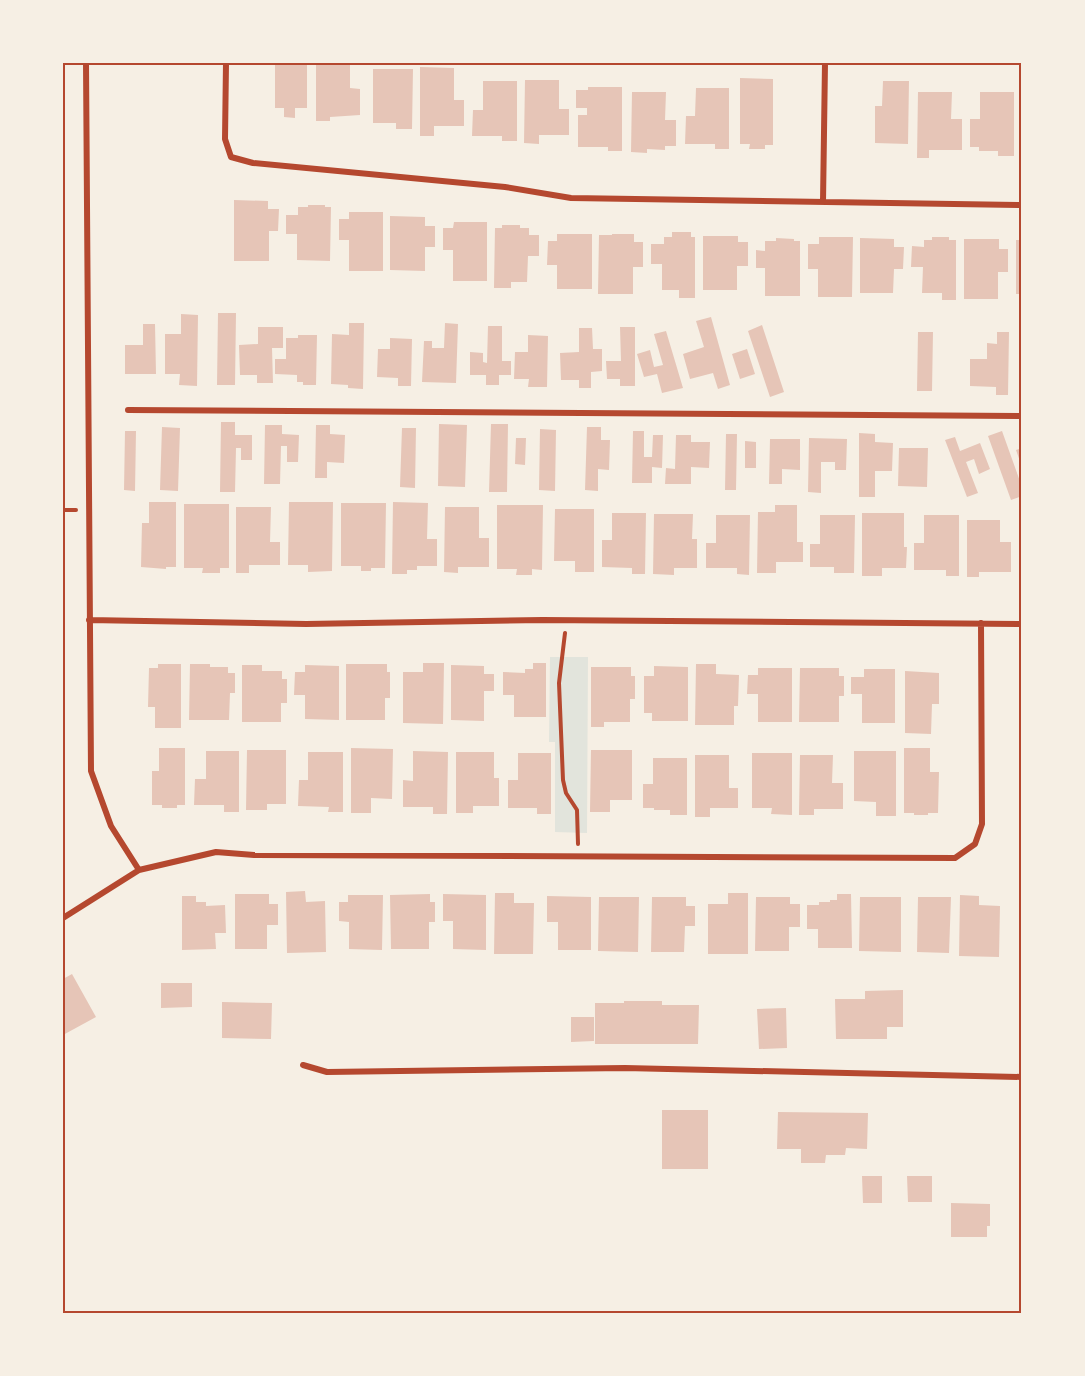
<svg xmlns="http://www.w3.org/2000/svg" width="1085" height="1376" font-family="'IBM Plex Serif',serif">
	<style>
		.green { fill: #e2e4dc }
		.building { fill: #e6c5b7 }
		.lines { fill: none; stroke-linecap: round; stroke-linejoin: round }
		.path { stroke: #b5482f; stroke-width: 4 }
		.minor { stroke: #b5482f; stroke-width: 6 }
		.neatline { fill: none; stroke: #b5482f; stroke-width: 2 }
	</style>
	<rect width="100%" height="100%" fill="#f6efe4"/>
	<path class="green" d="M550,657h38l-1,176 -32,-1v-90h-6z"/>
	<path class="building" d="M277,63h30v45h-12v10l-11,-1v-9h-9v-44z
		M316,63h34v25l10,1v26l-30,2v4h-14z
		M420,67l34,1v32h10v26h-30v10h-14z
		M373,69h40l-1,60h-16v-6h-23z
		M740,78l33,1v66h-8v4h-16l1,-5h-10z
		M525,80h34v29h10v26h-30v9l-15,-1z
		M483,81h34v60h-15v-5h-30l1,-26h10z
		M883,81h26l-1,63 -33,-1v-37h7z
		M588,87h34v64h-14v-4h-30v-32h9v-7h-11v-18h12z
		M696,88h33v61h-14v-5h-30l1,-28h9z
		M632,92h34l-1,28h11v26h-11v4l-18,-1v4l-16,-1z
		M918,92h34l-1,27h11v31h-33v8h-12z
		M980,92h34v64h-16v-5h-19v-4h-9v-28h10z
		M234,200l34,1v8h11l-1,22h-9v30h-35z
		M308,205h17v2h6l-1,54 -33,-1v-26h-11v-19h12v-8h10z
		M349,212h34v59h-34v-31h-10v-21h10z
		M390,216l35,1v9h10v21h-10v24l-35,-1z
		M454,222h33v59h-34v-31h-10v-22h10z
		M502,225h18v3h9v7h10v21h-11l-1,26h-16v6h-17l1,-60h7z
		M672,232h19v5h4v61h-16v-8h-17v-26h-11v-20h13v-7h8z
		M557,234h35v55h-35v-24h-10l1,-24h9z
		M612,234h22v8h9v25h-10v27h-35l1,-59h13z
		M703,236h35v6h10v24h-11v24h-34z
		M819,237h34l-1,60h-34v-28h-10v-25h11z
		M932,237h17v3h7v60h-14v-7h-20l1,-26h-12l1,-21 12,1v-7h8z
		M776,238l18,1v2h6v55h-35v-28h-9v-18l9,1v-10h11z
		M860,238l34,1v8h10l-1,22h-9l-1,24h-33z
		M964,239h35v10h9v23h-10v27h-34z
		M1016,240h6v54h-6z
		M218,313h18l-1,72h-18z
		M181,314l17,1 -1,71 -18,-1 1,-11h-15v-40h16z
		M711,317l19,68 -12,4 -5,-16 -23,6 -7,-25 21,-7 -8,-26z
		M349,323h15l-1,66 -15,-1v-3l-17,-1 1,-50 17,1z
		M445,323l13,1 -2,59 -34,-1 2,-41h8v7h12z
		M143,324h12l1,50h-31v-29h18z
		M762,325l22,67 -14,5 -22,-66z
		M488,326h14v35h9v14h-12v10h-13v-10h-16v-23l13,1v9l4,1z
		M258,327h25v21h-11l1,35h-16v-8h-17l-1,-30 19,-1z
		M620,327h15v59h-15v-7h-13l-1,-18h15z
		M579,328h13l1,21h9v22l-11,1v16h-12v-8h-18l-1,-27 19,-1z
		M666,331l17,57 -21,5 -5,-19 -13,3 -7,-23 13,-4 4,17 9,-2 -9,-31z
		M918,332h15l-1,59h-15z
		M997,332h12l-1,63h-12v-8l-26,-1v-27h17v-16l10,1z
		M298,335h19l-1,50h-13v-3h-6v-7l-22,-1v-15h11v-21h12z
		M528,335l20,1 -1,51h-19l1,-8h-15l1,-27h13z
		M390,338l22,1 -1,47h-13v-8l-21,-1 1,-28h12z
		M747,349l8,25 -15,5 -8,-25z
		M221,422h14v13h17v25h-11v-12h-5l-1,44h-15z
		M439,424l28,1 -2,62 -27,-1z
		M491,424h17l-1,68h-18z
		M265,425h17v9l17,1 -1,27h-11v-16h-6l-1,38h-16z
		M316,425h14v9l15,1 -1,28 -17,-1v16h-12z
		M162,427l18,1 -2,63 -18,-1z
		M587,427h14v13h9l-1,30 -11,-1v22l-13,-1z
		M402,428h14l-1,60 -15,-1z
		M540,429l16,1 -1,61 -16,-1z
		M125,431h11l-1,60 -11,-1z
		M633,431h11v26h8l1,-22h10l-1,33 -10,-1v16h-20z
		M1002,431l20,56v9l-11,4 -23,-64z
		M859,433l16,1v8l18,1 -1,28h-17v26h-16z
		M726,434h11l-1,56h-11z
		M676,435h15v7h19l-1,26 -18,-1v17h-26l1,-16 9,1z
		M955,437l5,14 20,-8 10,26 -11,5 -5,-15 -8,3 12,31 -11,4 -22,-57z
		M516,438h10l-1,27 -10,-1z
		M809,438l38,1 -1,31h-11v-8h-14v31l-13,-1z
		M770,439h30v31l-18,-1v15h-13z
		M745,441l11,1v26h-11z
		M899,448h29l-1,39 -29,-1z
		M1022,448v19l-6,-17z
		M149,502h27v65h-10v2l-25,-2 1,-44h7z
		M289,502h44l-1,69 -24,1v-7h-20z
		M393,502l35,1 -1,36h10v27h-20v4h-10v4h-15z
		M341,503h45l-1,65h-14v3h-10v-5h-20z
		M184,504h45v64h-9v5h-18l1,-5h-19z
		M497,505h46l-1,65 -10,-1v6h-16l1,-6h-20z
		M775,505h22v37h6v20h-27v11h-19l1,-61h17z
		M236,507h35l-1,35h10v23h-31v8h-13z
		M445,507h34v31h10v29h-31v6l-14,-1z
		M555,509h39v63h-19v-11h-21z
		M612,513h34l-1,61h-13v-6l-30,-1v-27h10z
		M862,513h42v34h3l-1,21h-24v8h-20z
		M654,514h39l-1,25h5v29h-23v7l-21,-1z
		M716,515h34l-1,60 -12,-1v-6h-31v-25h10z
		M820,515h35l-1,58h-20v-6h-24v-23h10z
		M924,515h35v61h-13v-6h-32v-27h10z
		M967,520h33v22h11v30h-32v5h-12z
		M1019,543h3v28h-3z
		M423,663h21l-1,61 -40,-1v-51h20z
		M533,663h13v54h-32v-22h-11v-23l22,1v-4h8z
		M158,664h23v64h-26v-21h-7l1,-39h9z
		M190,664h20v3h18v6h7v20h-5l-1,27h-40z
		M346,664h41v8h3v26h-5v22h-39z
		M696,664h20v10l23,1 -1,31h-4v19h-39z
		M242,665h20v6h20v8h5v24h-6v19h-39z
		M305,665l34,1v54l-34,-1v-24h-11l1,-23h10z
		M451,665l33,1v8h10v17h-10v30l-33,-1z
		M654,666l34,1v54h-36v-8h-8v-37h10z
		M591,667h40v9h4v23h-5v23h-26v5h-13z
		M758,668h34v54h-34v-28h-11l1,-19h10z
		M800,668h39v8h5v20h-5v26h-40z
		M864,669h31v54h-33v-29h-11v-17h13z
		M905,671l34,2v31h-7l-1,30 -26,-1z
		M159,748h26v57h-8v3h-15v-3h-10v-34h7z
		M351,748l42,1 -1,50 -21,-1v15h-20z
		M904,748h26v24h9l-1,41h-10v2h-14v-2h-10z
		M247,750h39v54h-19v6h-21z
		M591,750h41v50h-22v12h-20z
		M206,751h33v61h-15v-7h-30l1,-26h11z
		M413,751l35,1 -1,62h-14v-7h-30v-27l10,1z
		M854,751h42v65h-20v-14l-22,-1z
		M308,752h35v60h-15l1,-5 -31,-1 1,-26h9z
		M456,752h38v26h5v28h-26v7h-17z
		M518,753h33v61h-14v-6h-29v-28h10z
		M752,753h40v62l-21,-1 1,-6h-20z
		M695,755h34v33h9v20h-28v9h-15z
		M800,755h33l-1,28h11v26h-29v6h-15z
		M653,758h34v57h-17v-5h-16v-2h-11v-24h10z
		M305,891l1,11 19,-1 1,51 -39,1 -1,-61z
		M495,893h19v10h20l-1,51h-39z
		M728,893h20v61h-40v-50h20z
		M235,894h34v10h9v21h-11v24h-32z
		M430,894v8h5v20h-6v27h-38l-1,-54z
		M443,894l43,1v55l-33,-1v-28h-10z
		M837,894h14l1,54h-34v-19h-11v-24h12v-3h11v-2h7z
		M348,895h35l-1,55 -33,-1v-27l-10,-1v-19h9z
		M960,895l19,1v9l21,1 -1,51 -40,-1z
		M182,896h14v6h10v4l19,-1 1,28h-11l1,16 -34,1z
		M547,896l44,1v53h-33v-28h-11z
		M599,897h40l-1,55 -40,-1z
		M652,897h34v9h9v20h-10l-1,26h-33z
		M756,897h34v7h10v23h-11v24h-34z
		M860,897h41v55l-42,-1z
		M918,897h33l-2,56 -32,-1z
		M72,974l24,43 -33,18v-56z
		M161,983h31v24l-31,1z
		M903,990v37h-16v12h-51l-1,-40h30v-8z
		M624,1001h38v4h37l-1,39h-103v-41h29z
		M222,1002l50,1 -1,36 -49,-1z
		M786,1008l1,40 -28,1 -2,-40z
		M571,1017h23v24l-23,1z
		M662,1110h46v59h-46z
		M778,1112l90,1 -1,36 -21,-1 -1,7h-19l-1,8h-24v-14h-24z
		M862,1176h20v27h-19z
		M907,1176h25v26h-24z
		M951,1203l39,1v22h-3v11h-36z"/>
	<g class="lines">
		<path class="path" d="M63,510h13
			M565,633l-6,50 4,97 3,13 11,17 1,34"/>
		<path class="minor" d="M86,63l5,708 20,55 28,44
			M226,63l-1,76 6,18 22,6 252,24 66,11 451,7
			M823,202l2,-139
			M128,410l894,6
			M89,620l217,4 237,-4 479,4
			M63,918l76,-48 77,-18 38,3 701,3 20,-14 7,-20 -1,-201
			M303,1065l24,7 298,-4 397,9"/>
	</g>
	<rect width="1085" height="1376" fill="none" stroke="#f6efe4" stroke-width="129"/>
	<rect x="64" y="64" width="956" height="1248" class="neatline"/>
</svg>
